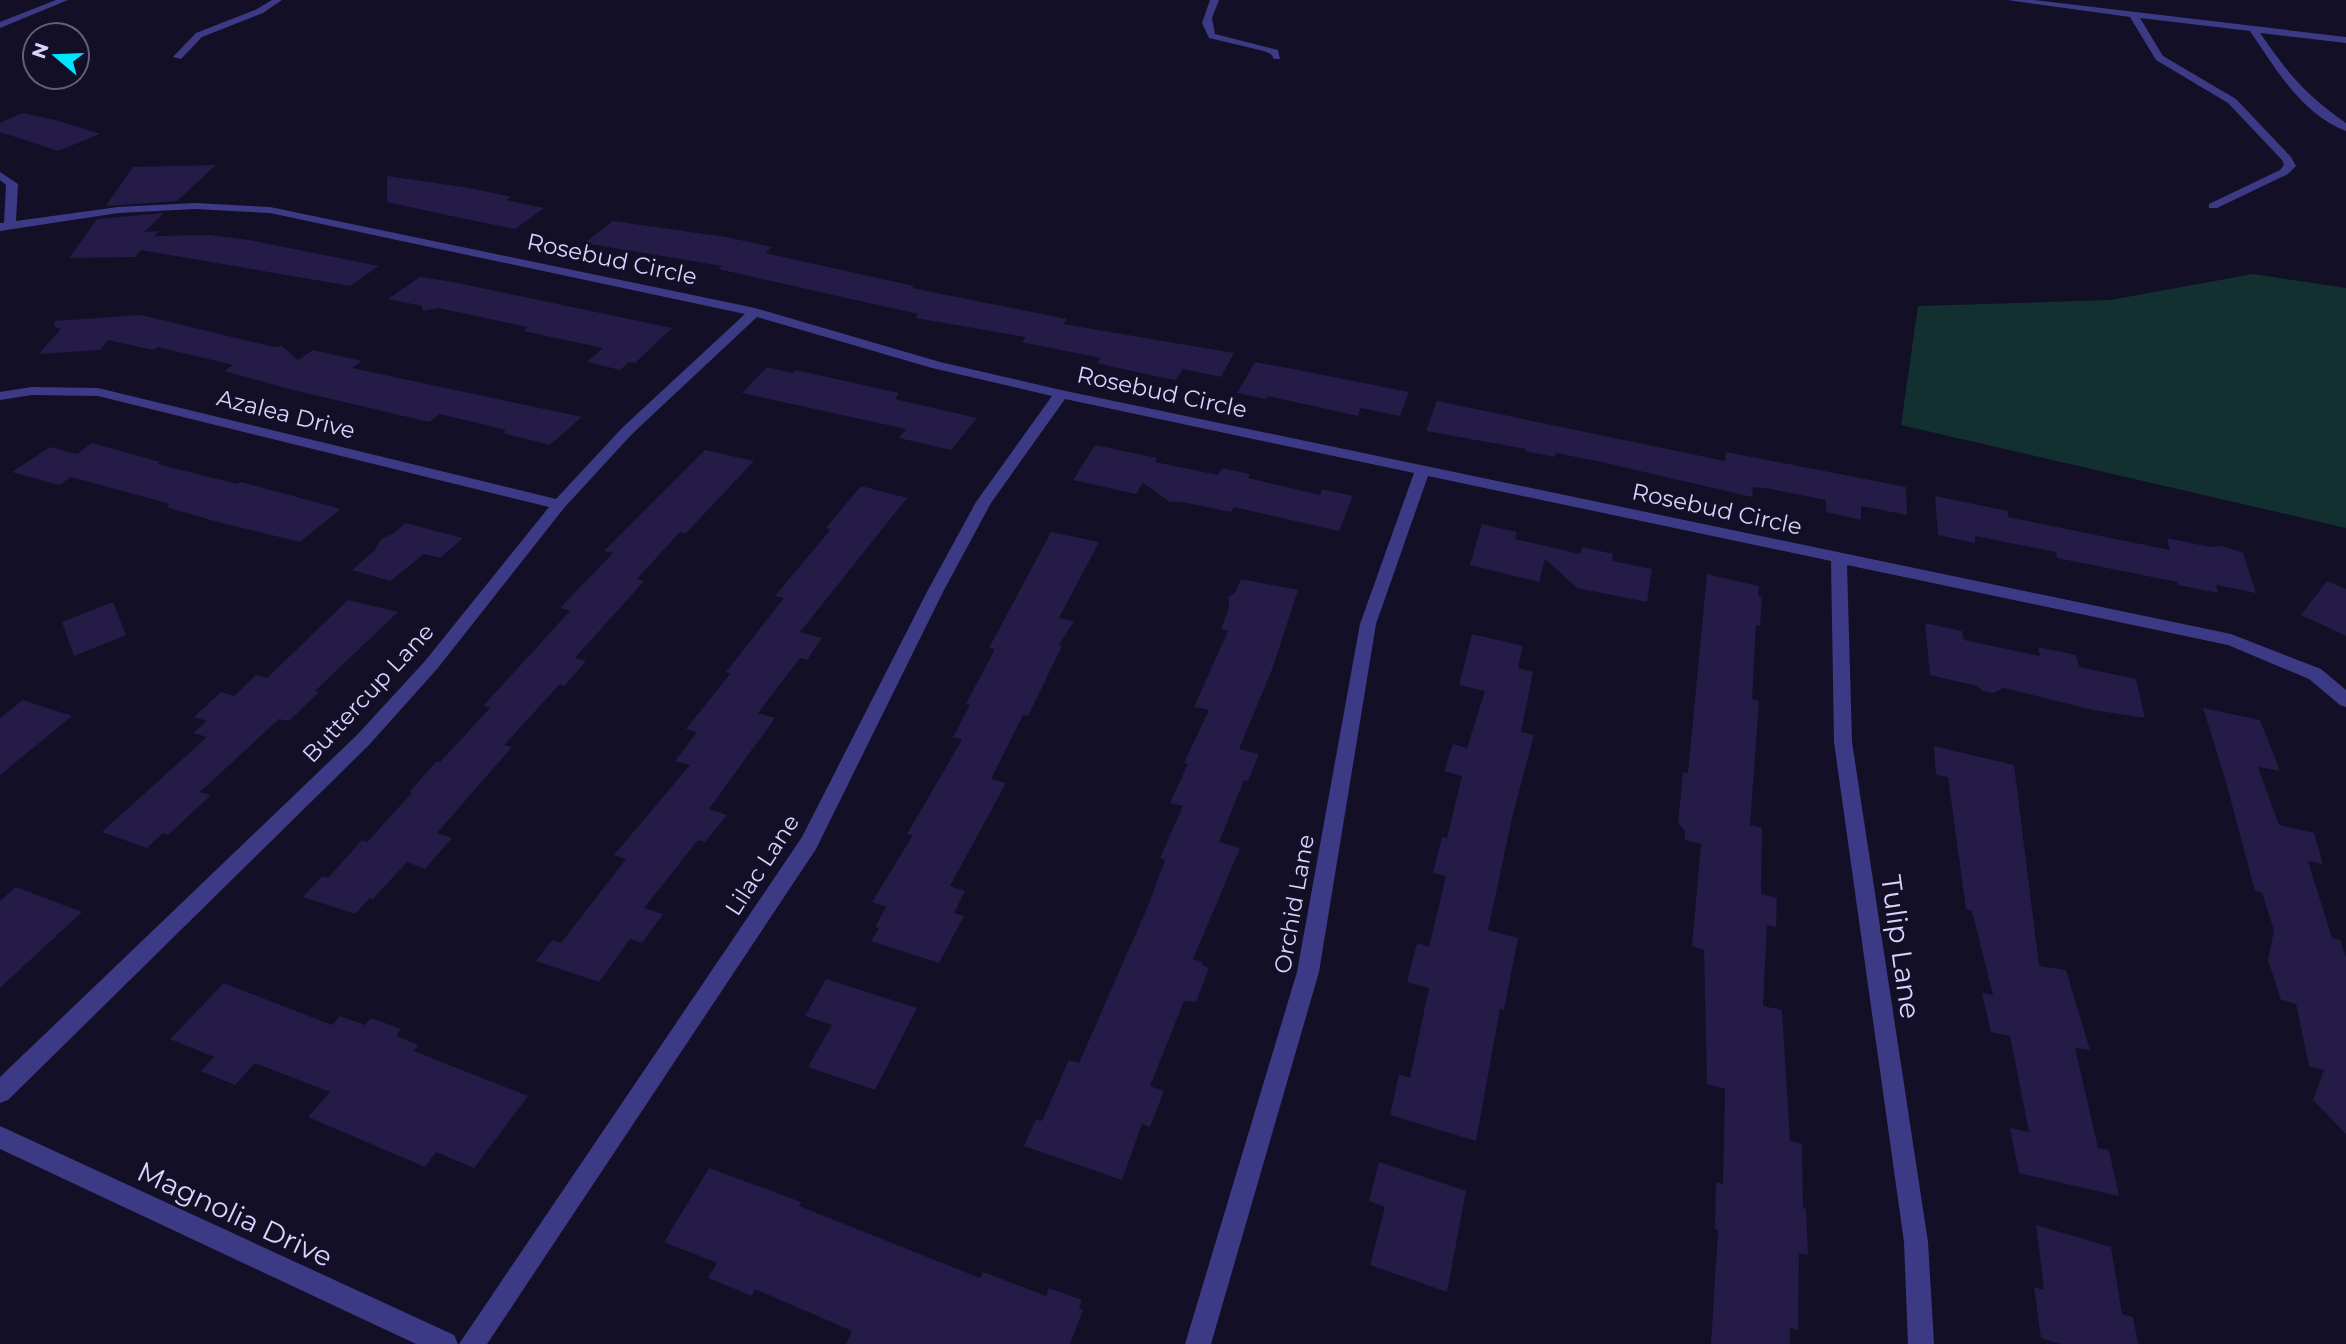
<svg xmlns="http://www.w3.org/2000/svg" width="2346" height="1344" font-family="Montserrat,sans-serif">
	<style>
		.green { fill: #12302f }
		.building { fill: #241b47 }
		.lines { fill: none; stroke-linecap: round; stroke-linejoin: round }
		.minor { fill: #3d3a85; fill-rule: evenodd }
		.labels { text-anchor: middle; stroke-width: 6; stroke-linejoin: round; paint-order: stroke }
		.street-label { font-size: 23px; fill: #d9d4ff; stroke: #130f26 }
		.near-street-label { font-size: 28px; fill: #d9d4ff; stroke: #130f26 }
	</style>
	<rect width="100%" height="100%" fill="#130f26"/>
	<path class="green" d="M2253,274l93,14v240l-445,-103 17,-119 192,-6z"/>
	<path class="building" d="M22,113l34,7 44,14 -42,17 -58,-19v-9z
		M216,165l-39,36 -71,5 27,-39z
		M387,176l83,12 41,9 -5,3 38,8 -29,21 -59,-12 -69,-15z
		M164,213l-20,19 15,-1 -5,5 56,-1 39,5 130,26 -29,20 -209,-36 -6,7 -66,1 28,-39z
		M613,221l113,16 46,10 -7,6 149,33 -2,2 155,31 -4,5 171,29 -13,24 -38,-8 -7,11 -27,-5 -52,-12 4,-5 -80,-16 5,-5 -111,-19 3,-4 -200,-45 4,-3 -138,-23z
		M420,277l28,4 224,47 -37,35 -6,-1 -9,8 -33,-8 16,-14 -80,-17 5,-4 -90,-19 -15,3 -1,-5 -34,-7z
		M141,315l133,32 8,-1 16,14 15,-10 49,11 -10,7 230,49 -32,28 -48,-12 4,-3 -66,-16 -11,8 -136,-32 -69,-19 9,-6 -75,-18 -5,3 -45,-10 -8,10 -61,4 22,-25 -7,-2 1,-6z
		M1255,362l43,8 111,22 -9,24 -39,-8 -3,8 -90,-20 -2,3 -29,-6z
		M767,367l26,6 3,-3 103,23 -4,6 82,19 -26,32 -52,-12 7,-9 -164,-36z
		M1437,401l288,60 1,-9 180,35 1,28 -46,-9v14l-35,-8v-12l-60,-12 -13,-1 -1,10 -151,-35 -45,-9 -1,4 -30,-6 1,-2 -100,-18z
		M92,443l68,19 -3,2 80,20 4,-2 100,27 -41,33 -82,-20 -52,-15 4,-3 -99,-27 -12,8 -47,-13 38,-25 27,7z
		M1095,445l62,13 -2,4 63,13 4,-7 28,6 -2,4 72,17 2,-6 31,7 -14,35 -105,-24 -3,5 -49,-10h-12l-27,-19 -7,11 -63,-14z
		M705,450l49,11 -68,72 -6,-1 -43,47 7,2 -69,77 11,3 -22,25 -4,-2 -56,61 8,2 -75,86 15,5 -27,31 -18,-7 -34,37 -3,-1 -15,16 -52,-17 19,-21 6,2 34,-38 5,2 45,-49 -3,-1 28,-31 3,1 50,-54 -7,-2 87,-95 -10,-3 53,-55 -9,-2z
		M861,486l46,12 -107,134 22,6 -15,22 -7,-2 -42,55 17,5 -66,91 18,6 -22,27 -7,-2 -54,68 19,6 -21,29 -12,-4 -31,43 -63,-21 16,-21 9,3 65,-84 -12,-4 76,-90 -15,-4 22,-29 -11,-3 44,-55 -4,-2 58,-74 -9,-2 56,-67 -5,-1z
		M1935,496l73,15v6l162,33 -3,-12 43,9 13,-1 20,7 13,40 -40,-8 2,8 -40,-8 -1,-3 -120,-24 -1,-6 -81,-16v7l-37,-8z
		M405,523l58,15 -23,20 -16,-4 -34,27 -38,-11 22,-19 7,-12 13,-6z
		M1482,524l35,8 -2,7 65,15 2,-7 31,7 -1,7 40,8 -5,33 -70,-14 -32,-29 -6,23 -69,-17z
		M1051,532l48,10 -40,76 15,3 -15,24 3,1 -34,70 -5,-1 -32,64 15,4 -56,103 15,5 -11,22 10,3 -25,47 -68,-22 8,-13 -4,-1 11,-20 -14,-5 41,-67 -6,-1 55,-94 -9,-3 17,-32 -4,-1 29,-55 -6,-1z
		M1707,574l52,12 -1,10 4,1 -2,29 -4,-1 -4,74 7,2 -9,124 12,3 -1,66 16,4 -1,29 -9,-2 -4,81 19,4 8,131 12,3 1,64 3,1 2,46 -9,-2 -1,78 -8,-4v17h-79l7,-114 -3,-1 1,-47 7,2 2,-95 -18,-5 -3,-134 -12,-4 9,-102 -16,-4v-9l-7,-8 5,-51 5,1z
		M1241,579l57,11 -25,77 -34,82 20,5 -11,27 -4,-1 -25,62 21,6 -47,111 10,3 -1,3 7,3 -13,34 -12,-1 -34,85 14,5 -14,36 -8,-3 -20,56 -98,-34 12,-27 6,2 27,-61 10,3 69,-157 17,-46 -5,-2 23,-52 -13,-3 18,-39 -4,-1 25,-53 -15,-3 34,-76 -7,-2 8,-21 -1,-11 7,-4z
		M2327,581l19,8v47l-45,-21z
		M348,600l50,12 -83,79 4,1 -30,29 -10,-2 -79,73 11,3 -43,40 -5,-2 -16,15 -45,-16 105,-95 -14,-4 14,-12 -13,-4 27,-25 13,4 22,-21 11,3z
		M113,602l13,33 -52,21 -12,-34z
		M1925,623l37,8 2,9 76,16 -2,-9 38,8 3,12 57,12 9,39 -52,-8 -89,-22 -11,5 -10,-2 -6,-5 -47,-11z
		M1472,634l51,12 -5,22 15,4 -12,60 13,3 -22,83 -24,112 30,8 -14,72 -4,-1 -24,132 -86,-26 9,-41 11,4 19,-90 -22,-6 10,-39 12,4 17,-71 -13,-3 9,-36 5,1 15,-62 -18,-5 9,-27 14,4 18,-57 -26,-6z
		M23,700l49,16 -72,59v-57z
		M2203,708l57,12 20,51 -22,-4 21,58 35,8 9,31 -15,-3 24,77 8,2 6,17v177l-33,-34 11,-30 -15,-4 -13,-62 -15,-4 -13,-40 6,-30 -12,-37 -7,-2 -29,-109z
		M1934,746l80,19 25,201 27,4 24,80 -15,-2 23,100 11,2 10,46 -100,-23 -9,-45 19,4 -19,-96 -19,-4 -9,-39 11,2 -21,-84 -6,-2 -18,-132 -12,-2z
		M16,887l66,25 -82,76v-87z
		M826,979l91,29 -42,82 -67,-23 24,-42 -27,-9z
		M224,983l108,42 8,-9 25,9 6,-7 30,11 -5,7 22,9 -4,6 114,45 -54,72 -38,-16 -11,15 -117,-50 22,-25 -75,-29 -20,22 -34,-14 13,-14 -44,-18z
		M1379,1162l87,29 -19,101 -77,-27 15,-58 -16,-6z
		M709,1168l92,34 -2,4 181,72 3,-6 63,24 3,-8 33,12 -3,8 4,2 -13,34h-224l6,-13 -97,-42 -3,7 -44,-18 9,-15 -53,-21z
		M2036,1225l75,22 11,67 11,3 5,27h-78l-19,-6 -7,-51 10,3z"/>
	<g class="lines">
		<path class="minor" d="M56,0h12l-68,28v-6z
			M272,0h10l-19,13 -61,24 -21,22 -8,-2 23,-24 61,-24z
			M1210,0h9l-7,18 3,16 63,16 2,9h-6l-3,-5 -7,-3 -55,-13 -7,-15z
			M2007,0h27l312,37v6l-86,-10c29,41 43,60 86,90v8c-44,-16 -71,-63 -96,-100l-110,-13 23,38 73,43 55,58 5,9 -8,8 -71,34h-8v-4l71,-34 4,-5 -2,-5 -54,-57 -72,-43 -26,-43z
			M0,172l18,12 -2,37 102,-14 77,-4 75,4 485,101 185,54 121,28 1170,244 90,35 25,21v17l-6,-2 -31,-26 -81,-34 -381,-80 5,177 76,500 6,102h-26l-4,-102 -70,-500 -3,-181 -403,-85 -52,148 -57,348 -108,372h-26l112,-372 63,-348 54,-151 -349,-74 -74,104 -47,87 -128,259 -329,495h-28l343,-507 126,-247 48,-88 76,-106 -120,-28 -175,-51 -125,117 -68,74 -127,161 -68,76 -361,355 -8,3v-26l357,-342 68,-74 124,-154 -451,-111 -66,-1 -32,5v-8l32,-5 66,1 458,111 66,-71 123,-114 -475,-101 -75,-4 -77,4 -118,18v-8h4l2,-38 -6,-5z
			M0,1126l454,209 4,9h-42l-416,-195z"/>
	</g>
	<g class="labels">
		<g class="street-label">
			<text transform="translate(612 259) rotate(12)" y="8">Rosebud Circle</text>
			<text transform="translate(1162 392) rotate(12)" y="8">Rosebud Circle</text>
			<text transform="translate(286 414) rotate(14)" y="8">Azalea Drive</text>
			<text transform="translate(1717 509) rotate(12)" y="8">Rosebud Circle</text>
			<text transform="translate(368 693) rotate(-47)" y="8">Buttercup Lane</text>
			<text transform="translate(762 865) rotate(-57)" y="8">Lilac Lane</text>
			<text transform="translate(1294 904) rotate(-80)" y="8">Orchid Lane</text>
		</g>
		<g class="near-street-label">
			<text transform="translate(1901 947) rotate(82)" y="10">Tulip Lane</text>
			<text transform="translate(235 1214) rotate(25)" y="10">Magnolia Drive</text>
		</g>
	</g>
	<g transform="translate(56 56) rotate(289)"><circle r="33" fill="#130f26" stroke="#625e7d" stroke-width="2"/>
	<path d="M0-5L12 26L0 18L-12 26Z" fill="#00e5ff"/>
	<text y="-10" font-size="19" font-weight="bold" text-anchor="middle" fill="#d9d4ff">N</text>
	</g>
</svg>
